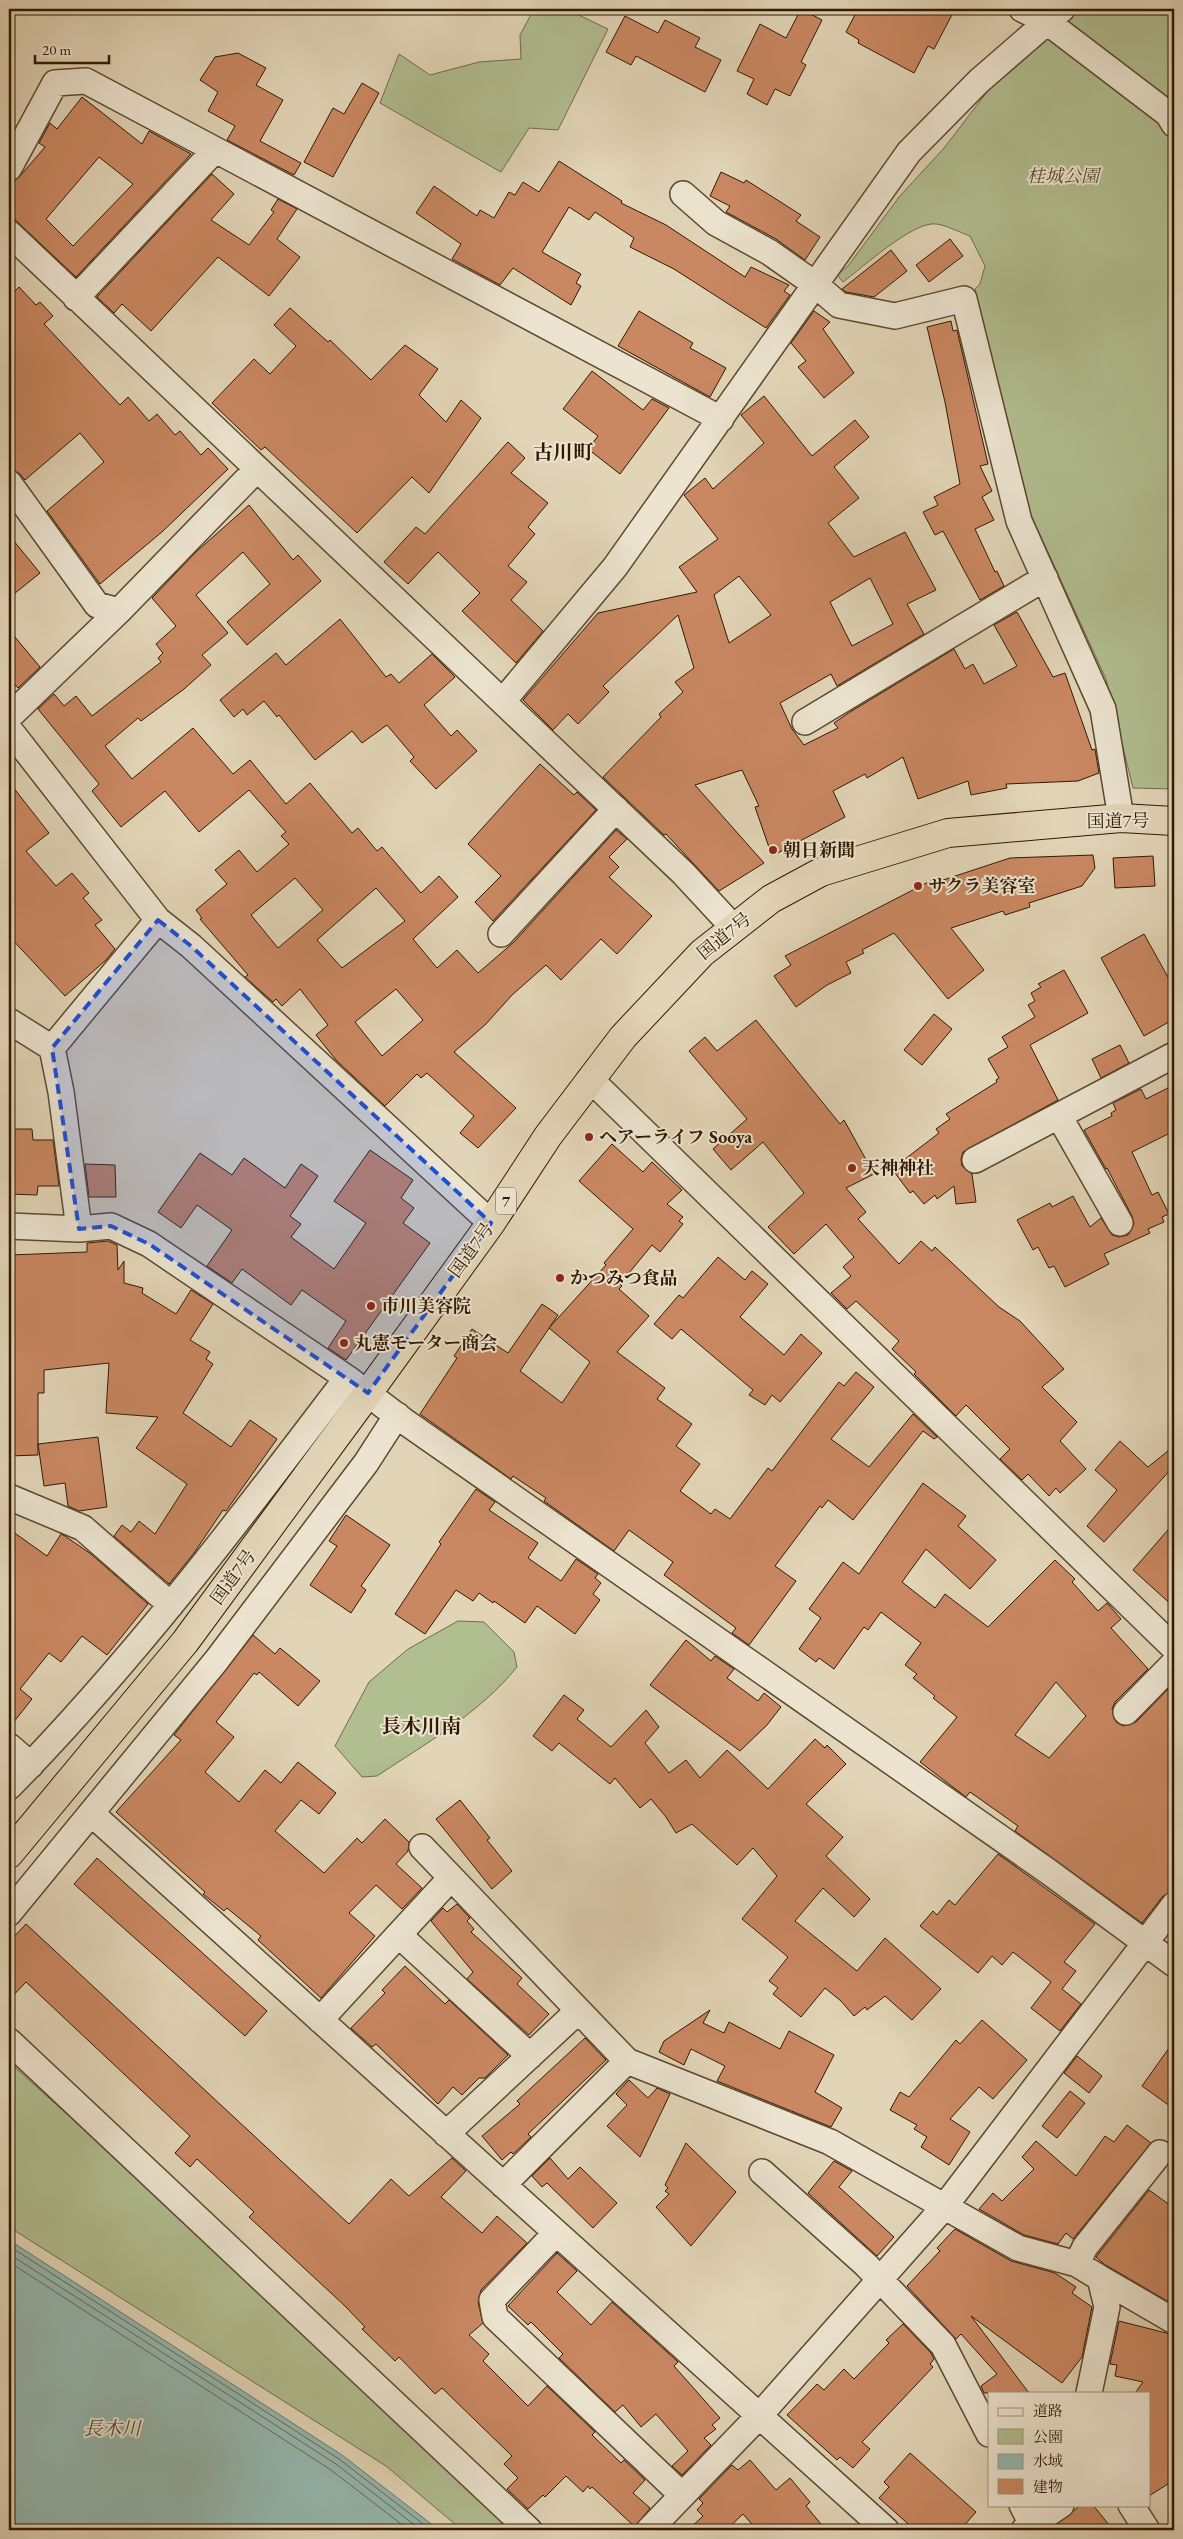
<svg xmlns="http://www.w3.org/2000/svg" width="1183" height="2539" font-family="'EB Garamond','Noto Serif JP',serif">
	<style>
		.green { fill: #b1be90; stroke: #716c48 }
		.water { fill: #95b8b0; stroke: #6d786a }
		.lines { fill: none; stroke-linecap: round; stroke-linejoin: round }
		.shore { stroke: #636858; stroke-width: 1 }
		.building { fill: #ca8862; stroke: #311900; fill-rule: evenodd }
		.street-casing { stroke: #5d482e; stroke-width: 28 }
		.highway-casing { stroke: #311900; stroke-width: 30 }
		.street { stroke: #ece4d0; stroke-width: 25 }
		.highway { stroke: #e2d5b7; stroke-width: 28 }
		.marked { fill: #1d4ed8; fill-opacity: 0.2; stroke: #1d4ed8; stroke-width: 4; stroke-dasharray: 10 6; stroke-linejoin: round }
		.poi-dot { fill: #8f2418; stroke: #ece4d0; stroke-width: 2 }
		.labels { text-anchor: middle; stroke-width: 4; stroke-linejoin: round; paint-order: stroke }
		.shield { fill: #ece4d0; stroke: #69563e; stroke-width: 1 }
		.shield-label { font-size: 16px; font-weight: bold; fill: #311900 }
		.park-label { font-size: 18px; font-style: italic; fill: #574b2b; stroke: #ece4d0 }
		.street-label { font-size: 18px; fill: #311900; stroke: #ece4d0 }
		.poi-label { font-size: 18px; font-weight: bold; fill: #311900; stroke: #ece4d0; text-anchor: start }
		.water-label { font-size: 19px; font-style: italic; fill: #4f4935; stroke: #ece4d0 }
		.quarter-label { font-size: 20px; font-weight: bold; fill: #311900; stroke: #ece4d0 }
	</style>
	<rect width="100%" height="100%" fill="#e2d5b7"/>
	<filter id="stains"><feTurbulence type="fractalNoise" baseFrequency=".004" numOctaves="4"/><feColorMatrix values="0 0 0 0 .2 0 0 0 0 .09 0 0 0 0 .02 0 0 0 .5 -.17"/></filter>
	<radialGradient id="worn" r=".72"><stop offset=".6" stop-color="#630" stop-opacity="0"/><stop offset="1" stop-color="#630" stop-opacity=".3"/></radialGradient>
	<path class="green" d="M534,9h32l42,20 -50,101 -29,-2 -28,44 -121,-69 19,-49 31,21 49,-13 42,-3 -1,-24z
		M1080,9h94v780l-41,-1 -27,-109 -75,-164 -56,-226 5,-5 5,-18 -15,-30c-11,-4 -22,-10 -33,-12 -23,-4 -75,44 -94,58l-6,-7 11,-9 51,-69 45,-49 66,-86z
		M458,1621l26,1 30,30 3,15c-37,46 -92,77 -140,109l-15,1 -27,-31 34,-64 39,-33z
		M9,2062l209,188 302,280h-58l-76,-64 -377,-239z"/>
	<path class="water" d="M9,2240l333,215 97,75h-423l-7,-6z"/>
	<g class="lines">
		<path class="shore" d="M9,2246l330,213 92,71
			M9,2254l327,210 85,66
			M9,2262l322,208 78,60"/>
	</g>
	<path class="building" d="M801,9l21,11 -21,42 5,3 -16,31 -15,-7 -8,16 -20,-11 7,-15 -17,-8 23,-47 26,14z
		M858,9h97l-21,40 -6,-3 -14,27 -56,-30 1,-3 -13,-8z
		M625,16l33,17 7,-13 35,18 -5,9 26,13 -16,32 -69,-36 -5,9 -25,-13z
		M238,53l28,15 -10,17 27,15 -23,41 41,22 -7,12 -67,-35 8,-14 -27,-15 10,-19 -18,-12 15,-23z
		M362,83l17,10 -46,84 -29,-15 29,-54 11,6z
		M82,97l60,47 7,-13 42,23 -115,123 -67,-63v-28l12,-11 24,-28 -6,-4 11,-20 7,6zM99,157l34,27 -60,62 -27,-27z
		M559,161l63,40 -1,2 45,22 79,52 6,-10 38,18 -5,6 6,4 -24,33 -92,-59 -44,-22 4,-9 -39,-26 -6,8 -20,-13 -27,45 39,22 -5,9 5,3 -10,19 -58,-37 -13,17 -48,-26 9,-15 -45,-31 18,-27 43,30 3,-6 14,8 15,-26 6,3 8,-13 16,10z
		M721,172l23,11 2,-3 55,35 -5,6 24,16 -15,23 -29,-21 -50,-27 4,-6 -20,-10z
		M212,174l22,20 -23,26 38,25 25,-33 -3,-2 7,-11 19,10 -20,30 23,18 -31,39 -51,-39 -67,74 -29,-27 -8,9 -17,-16z
		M950,239l13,17 -34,26 -13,-17z
		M891,250l16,21 -33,26 -28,-5 -4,-3z
		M19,287l17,18 4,-3 13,14 -9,8 76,81 8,-8 21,24 8,-7 18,21 5,-4 21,24 7,-7 20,21 -65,62 -63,53 -53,-73 57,-49 -24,-29 -55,47 -5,-6 -11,-7v-170z
		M290,308l38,34 2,-2 41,40 34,-35 33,24 -19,26 27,27 15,-22 20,18 -52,75 -17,-16 -55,56 -92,-86 -4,3 -49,-47 42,-44 16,15 26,-28 -22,-21z
		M639,311l54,32 -3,5 36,20 -16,29 -92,-51z
		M814,311l16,11 -7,7 31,44 -30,25 -26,-31 8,-6 -15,-18z
		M951,321l2,10 4,-1 31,134 -8,2 12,25 -10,6 12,23 -19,9 20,43 2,-1 7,15 -24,14 -37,-69 -8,4 -12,-23 15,-7 -4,-8 26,-13 -15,-82 -18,-75z
		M592,371l51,39 9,-11 17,9 -49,66 -32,-25 10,-13 -35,-27z
		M764,396l48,60 43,-36 14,17 -35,30 25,31 -31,25 26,34 51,-25 31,58 -29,14 17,30 -87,52 -6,-12 -51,29 12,26 12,16 34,-17 -4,-5 16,-11 104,-63 11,20 8,-5 11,20 33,-18 -23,-41 23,-13 36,65 12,-4 27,77 3,-1 4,24 -21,8 -72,3 1,4 -36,7 -3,-14 -50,18 -15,-42 -36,21 -2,-4 -32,17 12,26 -73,39 -17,-49 4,-1 -17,-36 -47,15 69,78 -45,28 -53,-57 -2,1 -61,-58 58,-60 -2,-3 24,-22 -8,-10 19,-14 -16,-53 -75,71 6,6 -31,32 -10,-10 -15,16 -30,-30 75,-87 99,-21 -18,-25 39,-28 -34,-44 21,-17 8,11 51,-46 -23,-28zM739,576l32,39 -42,28 -15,-48zM870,578l23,46 -41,22 -22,-44z
		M508,442l17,16 -14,15 37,30 -20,24 7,7 -27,32 19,16 -16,18 32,31 -27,32 -54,-52 18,-18 -42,-41 -30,32 -24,-22 32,-35 9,7z
		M249,505l44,55 5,-5 23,26 -74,64 -20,-23 43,-38 -27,-32 -47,43 32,38 -26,22 9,10 -27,24 -43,32 -3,-3 -33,28 27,33 61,-51 40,46 17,-14 36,44 24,-21 42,50 6,-5 19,23 5,-4 39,46 18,-17 19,21 -45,42 24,29 20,-18 21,23 36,-31 102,-112 11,9 -18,18 10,10 -10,10 43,39 -35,38 -16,-15 -40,41 -15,-15 -34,30 -26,29 -32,28 62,56 -38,40 -18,-15 14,-17 -47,-43 -6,5 -4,-4 -32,32 -49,-46 -20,-25 12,-10 -28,-36 -18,17 -6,-7 -3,3 -28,-25 3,-2 -48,-56 2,-1 -6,-8 31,-26 -12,-14 24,-20 18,22 32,-28 -8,-8 5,-4 -37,-42 -50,42 -34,-41 -44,36 -29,-36 7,-7 -61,-75 16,-15 10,12 12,-10 16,20 69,-54 -3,-4 5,-5 -7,-9 20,-18 -24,-28 44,-46zM295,878l28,32 -45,38 -27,-33zM376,888l29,33 -63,47 -25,-28zM396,989l27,31 -41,36 -27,-34z
		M9,535l31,38 -31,25z
		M340,619l46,58 5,-3 8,9 33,-29 23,23 -31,28 27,31 6,-6 20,21 -41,38 -26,-28 4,-4 -27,-32 -25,18 -10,-12 -37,29 -36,-45 -2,2 -13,-16 -17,14 -4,-6 -9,8 -14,-17 56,-47 10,12z
		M9,630l31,37 -22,21 -9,-11z
		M540,764l34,31 3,-3 19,18 -103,111 -18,-19 26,-26 -33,-32z
		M9,782l40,51 -23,18 30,35 16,-13 17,20 -6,5 19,22 -7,5 20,24 -9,11 -41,36 -56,-60z
		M1093,855l2,13 -13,18 -53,17 1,4 -25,8 -2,-4 -52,17 33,42 -36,29 -54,-66 -32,17 2,3 -18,9 5,11 -24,12 -31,22 -22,-31 17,-11 -6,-9 153,-79 2,4 70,-23z
		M1153,856l2,30 -40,2 -2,-30z
		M1144,934l30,54v31l-30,17 -43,-78z
		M1064,970l24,43 -58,32 28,55 -95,52 -2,7 1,7 10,8 4,28 -20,2 -2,-18 -17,13 -2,-4 -11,9 -11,-13 -3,2 -18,-24 47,-36 -3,-4 14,-10 -4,-5 51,-32 -1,-2 3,-2 -11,-19 20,-12 -6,-10 33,-20 -7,-12 7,-4 -4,-8 10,-6 -3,-3z
		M934,1014l18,15 -30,36 -18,-15z
		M756,1020l84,104 4,-4 30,54 -28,14 20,24 -8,7 41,45 22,-23 11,10 3,-4 64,60 21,14 44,48 -22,18 35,35 -17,19 26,28 -26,24 -4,-5 -7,8 -21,-22 -6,6 -22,-21 10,-10 -44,-44 -10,11 -42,-42 2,-2 -24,-23 7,-8 -43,-40 -9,8 -16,-16 20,-17 -8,-9 11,-10 -28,-33 -32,30 -26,-27 36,-34 -41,-51 -32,28 -18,-21 34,-30 -58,-68 16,-14 12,14z
		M1120,1045l9,18 -28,15 -9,-19z
		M1174,1085v46l-42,21 20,43 6,-3 11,22 -7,3 2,5 -16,7 2,4 -46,21 5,10 -44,23 -11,-21 -5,2 -11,-21 -5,3 -16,-30 33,-17 2,4 21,-11 17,31 11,-9 11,17 7,2 9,-2 6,-11 -2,-8 -25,-48 -1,1 -22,-39 28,-14 -1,-3 5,-3 -3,-7 28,-14 5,10z
		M9,1129h23l1,11h20l6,46h-21l-1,9 -28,-1z
		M612,1144l31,28 9,-10 30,28 -15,14 16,13 -4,4 4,3 -23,28 -8,-7 -32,39 2,2 -3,3 30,27 -32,36 48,36 -8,11 35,25 -16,22 24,18 -20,27 31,23 4,-5 15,10 38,-51 4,3 67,-89 5,4 12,-14 18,15 -43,52 38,28 44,-53 24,23 -3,2 -11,-8 -70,89 -25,-20 -6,8 -2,-2 -45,60 21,15 -47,64 -17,-12 4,-5 -72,-53 9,-13 -44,-32 -15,21 -70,-50 2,-3 -33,-22 -2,3 -91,-65 37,-56 -3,-2 18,-27 36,24 34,-49 16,11 -38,56 42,32 28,-41 -41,-34 57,-63 -2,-2 29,-34 -54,-48z
		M370,1150l43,30 -12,18 13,10 -11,15 27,20 -84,117 -18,-12 18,-27 -44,-31 -11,15 -49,-36 -10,14 -25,-17 25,-36 -35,-25 -16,23 -23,-16 42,-59 32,22 12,-17 41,30 16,-24 17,12 -28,40 11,8 -10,13 43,32 32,-46 -32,-22z
		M85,1164l30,1 1,32h-27z
		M108,1241l9,4 1,25 6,-9v22l19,5 -1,5 34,21 15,-24 22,14 -23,36 20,12 -4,7 7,5 -30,49 48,34 19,-27 27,19 -51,72 -3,-1 -29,43 -25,31 -55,-48 8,-11 9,7 8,-11 16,13 32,-50 -51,-36 22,-31 -52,-4 3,-50 -65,7v23h-6v62l-29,1 1,-201 77,-3v-9z
		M718,1257l27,23 7,-9 16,13 -28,33 44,38 17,-21 21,19 -42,49 -8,-7 -7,10 -16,-10 4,-5 -72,-61 -9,10 -18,-15 25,-29 4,3z
		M98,1437l9,70 -28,4 -11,-5 -3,-23 -21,3 -6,-42z
		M1120,1441l28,26 26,-21v20l-70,76 -17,-16 30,-36 -22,-20z
		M923,1483l43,33 -8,10 38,34 -26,29 -44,-40 -24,33 33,26 10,-14 43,33 67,-67 20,19 -3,3 26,29 9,-8 14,16 -10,9 37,41 -33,33 -3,7 4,13 7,4 13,-4 38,-39v208l-11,5 -21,27 -127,-92 3,-5 -48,-34 -4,5 -46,-35 37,-45 -24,-19 2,-2 -22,-18 4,-4 -12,-9 16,-22 -40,-31 -13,18 -4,-3 -30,42 -15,-11 -3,4 -17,-13 22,-31 -12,-9 34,-47 16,12zM1056,1682l30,34 -37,42 -34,-23z
		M476,1489l19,13 -6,8 49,33 -10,15 33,23 15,-22 22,15 -3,4 6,5 -8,11 7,6 -25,34 -38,-28 -12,17 -31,-22 -1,2 -14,-10 -6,8 -17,-11 -31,44 -30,-20 46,-70 -2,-2z
		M346,1515l44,30 -29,41 5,4 -15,23 -41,-28 27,-39 -8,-5z
		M1174,1523v84l-41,-37z
		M9,1529l38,27 14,-22 4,2 26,18 57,50 -41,51 -25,-19 -21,26 -12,-9 -29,36 12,10 -23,29z
		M253,1635l22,19 5,-6 40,33 -22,25 -39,-34 -2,3 -3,-2 -38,49 18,15 -29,35 34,30 26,-32 16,13 17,-21 38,31 -17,21 -18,-14 -26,31 49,42 33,-35 5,5 23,-24 24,23 -1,9 -12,13 26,24 -20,21 -26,-24 -27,28 26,23 -54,62 -63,-58 3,-4 -34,-28 -3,3 -21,-17 2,-2 -89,-80 65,-72 -7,-5z
		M686,1640l25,21 4,-5 19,13 -7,9 31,23 6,-8 17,14 -14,18 -27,26 -90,-66z
		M564,1695l20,15 -7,9 34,28 35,-37 13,17 -14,16 24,30 17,-13 14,18 27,-28 41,39 47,-50 10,9 2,-3 19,19 -40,40 37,33 -17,19 44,43 -16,18 -31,-29 -28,33 62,50 28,-33 56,51 -29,31 -27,-24 -18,14 -2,-3 -11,9 -13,-15 -16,-13 -24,29 -28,-23 5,-6 -9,-7 19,-24 -46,-38 35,-43 -24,-28 -16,17 -45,-41 -16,9 -10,-16 -15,-18 -11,9 -25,-30 -5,6 -51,-41 -7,8 -19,-15z
		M460,1800l30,38 -3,2 25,31 -20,18 -56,-70z
		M998,1854l97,70 -31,38 12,9 -14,18 19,15 -21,27 -29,-23 20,-26 -38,-30 -11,13 -10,-9 -14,17 -58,-47 13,-15 4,4 12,-15 6,5z
		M97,1858l170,153 -22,25 -171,-152z
		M457,1904l13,14 -3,3 7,8 -3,3 51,46 -5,6 32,30 -20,21 -62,-56 6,-7 -42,-51 12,-13 4,4z
		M26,1924l323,300 42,-45 18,17 43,-38 14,13 -25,26 41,36 15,-17 30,27 -46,47 -3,12 5,21 -14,12 20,19 -6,7 45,45 19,-20 48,46 -3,3 29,28 3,-3 21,20 -12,13 17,15 -15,19 -43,-40 -2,2 -2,-3 -5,6 -17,-16 -21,21 -2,-2 -15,14 -21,-20 11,-11 -14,-14 8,-8 -70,-68 -7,6 -36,-37 -4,4 -33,-32 3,-2 -20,-21 -96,-89 5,-5 -57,-53 -7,8 -15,-14 15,-17 -164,-154 -17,18v-58z
		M405,1966l40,38 4,-4 59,55 -23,23h-6l-17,17 -9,-8 -15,17 -62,-60 -4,3 -21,-19 34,-35 -3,-3z
		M710,2010l-7,13 21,10 5,-11 51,27 9,-18 45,24 -19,37 27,16 -11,19 -114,-46 8,-15 -34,-17 -7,16 -25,-13 5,-11z
		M982,2020l45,40 -34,39 -14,-12 -29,32 20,13 -21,33 -28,-18 6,-10 -13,-8 3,-4 -27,-15 10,-18 9,5 47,-57 4,4z
		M585,2038l21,22 -78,74 3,3 -18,17 -2,-2 -9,8 -20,-24 38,-32 -3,-3z
		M1174,2041v68l-32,-23z
		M1077,2056l25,20 -13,17 -25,-20z
		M629,2080l19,18 9,-10 13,6 -30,63 -33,-31 20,-21 -11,-11z
		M1070,2091l15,12 -28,35 -15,-12z
		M1127,2125l24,18 -78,96 -7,-6 -8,11 -34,-9 -45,-26 14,-16 9,8 32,-32 -12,-12 14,-16 40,35 29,-40 9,6z
		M686,2143l50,49 -45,54 -35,-39 13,-13 -4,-3 3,-3 -3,-3z
		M550,2158l18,21 12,-12 37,36 -24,25 -46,-45 -5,4 -10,-11z
		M834,2161l18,10 -13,16 55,50 -17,19 -69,-63z
		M1149,2190l25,18v97l-70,-41 -8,-7z
		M955,2229l56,32 44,12 21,14 -4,6 20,14 -10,50 -20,26 -91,-67 58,77h-45l-3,-7 16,-12 -36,-40 -5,5 -49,-53 33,-35 -3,-3z
		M557,2253l20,18 -20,21 34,33 21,-23 66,60 -4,4 46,52 -8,7 4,4 -12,9 7,7 -29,30 -10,-9 16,-15 -32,-37 -15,13 -18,-22 -8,7 -56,-54 4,-4 -32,-32 -3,3 -20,-19z
		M1119,2321l55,14v145l-25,16v-103h-14l8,-11 -28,-6 2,-11 -7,-1z
		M903,2324l28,29 3,6 -4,5 3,3 -71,75 8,7 -17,19 -13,-11 -3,3 -50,-45 30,-31 7,6 20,-21 10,10 35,-36 -3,-3z
		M910,2453l66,59 -16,18h-45l-36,-32 10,-11 -5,-5z
		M750,2460l26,30 14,-12 20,24 -4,4 20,24h-69l-14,-16 -17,16h-38l15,-14 -6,-6 6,-7 -4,-4 33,-34 6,5z
		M1081,2505h12l20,25h-64z"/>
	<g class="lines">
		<g class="street-casing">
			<path id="street" d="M1022,9l24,12 122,93 6,10
				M9,168l46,-85 31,-2 635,338
				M683,194l33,29 53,29 47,33 23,20 56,11 69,-17 55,222 84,188 18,109
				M9,233l674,640 50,54
				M76,298l139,-148
				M9,483l88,122 22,6 138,-142
				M503,701l112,-134 294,-415 70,-71 83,-72
				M9,717l110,-106
				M805,722l240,-144
				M9,729l149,191 33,26 300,277
				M501,934l115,-125
				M9,1021l43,27 106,-128
				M52,1048l9,44 18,137
				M590,1079l584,569
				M1059,1116l61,107
				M975,1160l199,-105
				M9,1226l70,3 32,-3 38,18 198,134 57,43 645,451 125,92
				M9,1497l74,31 88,77
				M1126,1712l48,-49
				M9,1746l22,19
				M9,1787c124,-126 231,-268 338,-409
				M92,1814l794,716
				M422,1847l205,214
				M9,1913l207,-252 150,-198 31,-48
				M399,1935l131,121
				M320,2020l130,-141
				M9,2041l520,489
				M446,2134l132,-123
				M762,2172l103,92 78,81 46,89
				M503,2185l124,-124 203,81 188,106 59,16 23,14 7,29 -18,86
				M556,2233l-64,67 3,17 187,178
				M1077,2264l8,-17 75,-94
				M1100,2278l74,43
				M1022,2505l13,25
				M1131,2505l16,25
				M649,2530l110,-114 186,-210 229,-301
				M1024,2530l37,-25"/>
		</g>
		<g class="highway-casing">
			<path id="highway" d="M9,1854l176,-212 183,-249 123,-170 57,-87 75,-99 79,-84 69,-54 50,-27 127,-39 173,-15 53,3"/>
		</g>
		<use href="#street" class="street"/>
		<use href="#highway" class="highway"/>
	</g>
	<path class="marked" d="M158,920l33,26 300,277 -123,170 -219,-149 -38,-18 -32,3 -27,-181z"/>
	<g class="poi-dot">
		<circle cx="773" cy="850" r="5"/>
		<circle cx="918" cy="886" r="5"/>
		<circle cx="589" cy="1137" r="5"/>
		<circle cx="852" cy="1168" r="5"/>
		<circle cx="560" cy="1278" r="5"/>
		<circle cx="371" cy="1306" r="5"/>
		<circle cx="344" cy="1343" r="5"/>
	</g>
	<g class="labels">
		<rect class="shield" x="496" y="1187.5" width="20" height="27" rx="4"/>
		<g class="shield-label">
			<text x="506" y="1207">7</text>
		</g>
		<g class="park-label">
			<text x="1063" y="182">桂城公園</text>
		</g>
		<g class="street-label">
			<text transform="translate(1118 821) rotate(-1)" y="6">国道7号</text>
			<text transform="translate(724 936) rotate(-39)" y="6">国道7号</text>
			<text transform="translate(471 1250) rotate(-54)" y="6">国道7号</text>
			<text transform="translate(233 1577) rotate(-54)" y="6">国道7号</text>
		</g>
		<g class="poi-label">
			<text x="783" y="856">朝日新聞</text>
			<text x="928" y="892">サクラ美容室</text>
			<text x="599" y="1143">ヘアーライフ Sooya</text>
			<text x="862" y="1174">天神神社</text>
			<text x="570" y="1284">かつみつ食品</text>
			<text x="381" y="1312">市川美容院</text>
			<text x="354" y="1349">丸憲モーター商会</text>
		</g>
		<g class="water-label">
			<text x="112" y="2435">長木川</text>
		</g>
		<g class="quarter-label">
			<text x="563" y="459">古川町</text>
			<text x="421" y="1733">長木川南</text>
		</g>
	</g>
	<rect width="1183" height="2539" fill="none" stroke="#e2d5b7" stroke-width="30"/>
	<rect x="10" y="10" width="1163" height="2519" fill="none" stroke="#311900" stroke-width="2.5"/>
	<rect x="15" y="15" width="1153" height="2509" fill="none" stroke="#311900"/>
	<rect x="988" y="2392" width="162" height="115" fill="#ece4d0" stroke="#a1937d"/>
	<rect x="998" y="2408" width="25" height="8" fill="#ece4d0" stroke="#a1937d"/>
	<text x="1033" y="2416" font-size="15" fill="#311900">道路</text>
	<rect x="998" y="2429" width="25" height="15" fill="#b1be90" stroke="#a1937d"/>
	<text x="1033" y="2442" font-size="15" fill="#311900">公園</text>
	<rect x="998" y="2454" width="25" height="15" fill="#95b8b0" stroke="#a1937d"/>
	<text x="1033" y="2466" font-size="15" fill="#311900">水域</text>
	<rect x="998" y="2479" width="25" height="15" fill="#ca8862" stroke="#a1937d"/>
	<text x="1033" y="2492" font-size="15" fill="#311900">建物</text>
	<path d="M35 55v8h74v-8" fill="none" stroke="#311900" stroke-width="2.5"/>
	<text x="42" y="55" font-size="15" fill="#311900" stroke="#ece4d0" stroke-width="4" paint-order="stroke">20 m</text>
	<rect width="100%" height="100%" filter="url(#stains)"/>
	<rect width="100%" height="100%" fill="url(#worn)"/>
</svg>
